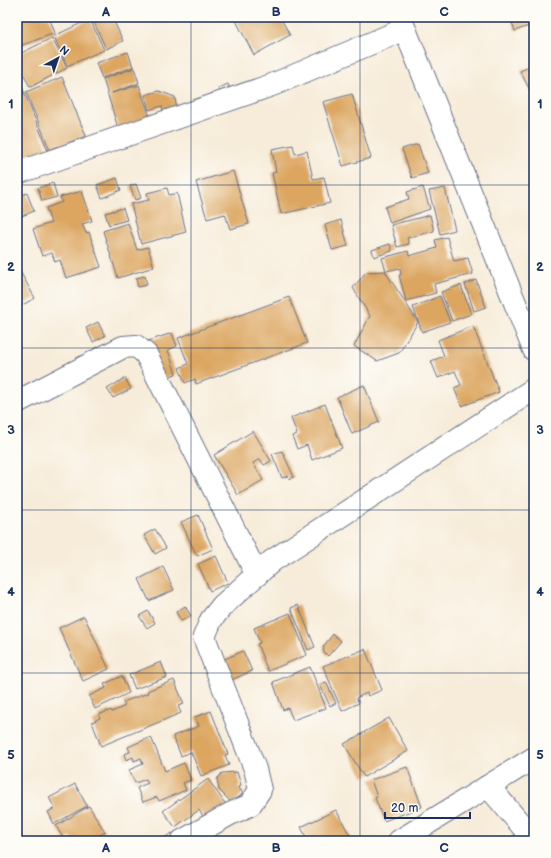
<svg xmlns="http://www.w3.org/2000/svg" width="551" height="858" font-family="'Balsamiq Sans',sans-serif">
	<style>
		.building { fill: #dca661 }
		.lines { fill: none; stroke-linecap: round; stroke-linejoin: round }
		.street-casing { stroke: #687189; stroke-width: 24 }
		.street { stroke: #fff; stroke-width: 22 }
		.grid { fill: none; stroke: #1b2f5e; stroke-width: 1; stroke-opacity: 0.55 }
		.neatline { fill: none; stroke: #1b2f5e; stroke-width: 1.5 }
		.grid-label { font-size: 13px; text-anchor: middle; font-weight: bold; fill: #1b2f5e }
	</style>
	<rect width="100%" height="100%" fill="#fdfcf7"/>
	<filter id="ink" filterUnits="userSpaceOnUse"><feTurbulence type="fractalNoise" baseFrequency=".025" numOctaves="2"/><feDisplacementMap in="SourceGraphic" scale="8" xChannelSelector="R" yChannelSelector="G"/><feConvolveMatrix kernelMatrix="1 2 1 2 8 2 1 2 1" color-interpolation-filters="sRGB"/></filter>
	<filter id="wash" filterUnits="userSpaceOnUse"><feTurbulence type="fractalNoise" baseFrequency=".012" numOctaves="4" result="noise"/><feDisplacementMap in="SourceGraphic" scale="16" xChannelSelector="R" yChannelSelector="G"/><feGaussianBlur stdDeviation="0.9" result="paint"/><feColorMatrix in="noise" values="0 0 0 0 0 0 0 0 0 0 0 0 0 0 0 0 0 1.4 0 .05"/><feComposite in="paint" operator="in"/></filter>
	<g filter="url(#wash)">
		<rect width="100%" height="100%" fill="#f7ecd9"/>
		<g id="blocks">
			<path class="building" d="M17,17h32l6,16 -35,13 -3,-7z
				M93,17h19l11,24 -17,8 -14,-31z
				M234,17h46l10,18 -36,20z
				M510,17h24v7l-19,7z
				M90,19l14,31 -37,16 -13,-30z
				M52,38l15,30 -37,19 -13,-26v-6z
				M128,52l5,15 -31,11 -6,-15z
				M534,65v26l-3,1 -11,-21z
				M134,68l5,15 -27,10 27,-8 11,32 -32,11 -15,-49z
				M17,75l32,78 -32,13z
				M62,77l24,59 -36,14 -24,-58z
				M228,84l3,9 -9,3 -4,-8z
				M159,91l16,6 2,17 -13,3 -2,-11 -13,4 -4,-15z
				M352,94l19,64 -28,8 -20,-64z
				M418,144l10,29 -16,5 -10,-29z
				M293,145l2,9 12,-3 6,28 11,-2 6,26 -49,11 -9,-41 4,-1 -4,-23z
				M233,171l16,53 -19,5 -5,-15 -18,5 -11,-37z
				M117,178l4,12 -19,8 -5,-13z
				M53,183l4,14 -15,4 -4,-13z
				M136,184l5,14 -6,2 -5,-14z
				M423,187l7,22 -40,14 -5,-16 24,-8 -2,-7z
				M167,188l2,7 8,-2 9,39 -45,12 -10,-40 18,-4 -2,-7z
				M445,188l10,42 -15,4 -11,-43z
				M82,191l10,30 -10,3 4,9 3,-1 12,35 -35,11 -6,-18 -5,2 -3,-9 -10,3 -9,-27 18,-6 -5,-15 16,-6 -2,-5z
				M27,193l7,18 -12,5 -5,-13v-6z
				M123,208l4,12 -18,5 -4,-12z
				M430,215l4,16 -27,7 2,6 -12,3 -6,-22z
				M341,220l7,26 -16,4 -7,-25z
				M128,223l9,27 11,-3 6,20 -36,11 -15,-47z
				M447,237l7,24 14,-3 5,16 -39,10 2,9 -30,8 -7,-26h2l-1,-7 -14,3 -4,-13 26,-7 1,5 28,-8 -2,-8z
				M390,244l2,7 -18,6 -2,-7z
				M17,266l18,32 -18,10z
				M385,271l33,51 -19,31 -22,8 -23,-15 16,-30 -17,-28 13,-16z
				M145,276l2,9 -9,2 -2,-9z
				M476,280l10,27 -12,4 -9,-27z
				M461,285l10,29 -19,7 -11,-29z
				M440,296l10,26 -28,10 -9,-25z
				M289,297l18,46 -111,41 -1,-5 -10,4 -6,-15 9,-4 -10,-26z
				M98,322l7,14 -12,6 -7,-14z
				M473,326l26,66 -37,14 -8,-18 7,-3 -6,-14 -17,7 -7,-17 13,-5 -6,-16z
				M172,333l5,13 -9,4 8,24 -15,5 -13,-38z
				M125,378l6,11 -18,9 -6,-9z
				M364,385l15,37 -27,12 -15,-37z
				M325,404l17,44 -30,12 -5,-15 -10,4 -5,-13 5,-2 -6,-16z
				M253,431l18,30 -7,4 -4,-6 -7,4 10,17 -25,15 -24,-40z
				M282,451l12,26 -5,2 -1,-3 -6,2 -10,-24z
				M198,515l15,34 -16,7 -16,-34z
				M155,529l11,19 -11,6 -11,-19z
				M216,556l12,27 -18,8 -12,-27z
				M163,567l11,23 -25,11 -10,-22z
				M298,605l17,42 -7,3 -17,-42z
				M185,606l6,10 -10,5 -5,-9z
				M148,611l7,12 -8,5 -8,-12z
				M290,613l17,42 -39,16 -11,-27 3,-1 -6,-15z
				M84,616l25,53 -26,12 -24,-53z
				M333,634l8,7 -13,15 -5,-5 1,-2 -1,-2z
				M365,649l17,41 -14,6 -1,-3 -11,5 3,5 -17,8 -19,-45z
				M243,651l9,20 -23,10 -9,-20z
				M161,662l6,15 -32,12 -6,-14z
				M310,667l16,41 -33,12 -5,-12 -5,2 -10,-28z
				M122,676l7,17 -34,16 -6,-13 17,-8 -2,-4z
				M174,680l10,24 -6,2 3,7 -80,33 -9,-24 8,-4 -2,-3 13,-5 1,2 13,-6 -2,-4 25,-9 -1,-2z
				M326,682l10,21 -6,3 -10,-21z
				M211,711l17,43 -3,1 4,10 -28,11 -10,-24 -10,4 -8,-20 26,-10 -4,-9z
				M389,718l19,33 -44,26 -20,-33z
				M151,737l14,34 19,-8 7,17 -8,3 3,7 -27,11 -2,-4 -14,5 -6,-14 11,-5 -2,-4 -11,4 -6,-13 14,-6 -2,-6 -7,3 -1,-4 -7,3 -2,-6 6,-2 -2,-5z
				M407,767l15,40 -38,14 -9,-23 2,-1 -6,-17z
				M237,772l4,13 -3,2 5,6 -10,11 -14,-14 -2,-11 5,-6z
				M208,779l19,27 -21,15 -7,-11 -24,17 -12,-16z
				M75,784l12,22 -33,18 -6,-12 7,-4 -6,-10z
				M89,806l16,26 -16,9h-15l-3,-4 -6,4 -9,-15z
				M336,810l17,31h-45l-7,-14z
				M172,833l4,8h-13l-1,-2z"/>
		</g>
	</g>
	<g filter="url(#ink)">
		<use href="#blocks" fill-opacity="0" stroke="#687189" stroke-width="1"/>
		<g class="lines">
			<g class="street-casing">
				<path id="street" d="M400,17l134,333
					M17,173l255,-88 133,-56
					M17,402l106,-55 13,-1 10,8 111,221
					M488,786l46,54
					M182,841l48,-27 20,-9 10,-15 -5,-21 -51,-132 7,-17 11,-14 50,-45 262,-172
					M399,841l135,-83"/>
			</g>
			<use href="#street" class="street"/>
		</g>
	</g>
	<path class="grid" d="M191,17v824M360,17v824M17,185h517M17,348h517M17,510h517M17,673h517"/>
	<rect width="551" height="858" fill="none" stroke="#fdfcf7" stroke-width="44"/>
	<g transform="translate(58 58) rotate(40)" stroke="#fdfcf7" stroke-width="3" paint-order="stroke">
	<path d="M0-3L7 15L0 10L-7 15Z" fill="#1b2f5e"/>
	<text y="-6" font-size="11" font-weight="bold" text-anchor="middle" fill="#1b2f5e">N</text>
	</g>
	<path d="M385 812v6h85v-6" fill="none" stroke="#1b2f5e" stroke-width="2"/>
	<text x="391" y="812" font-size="12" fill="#1b2f5e" stroke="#fdfcf7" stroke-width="3" paint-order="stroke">20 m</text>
	<rect x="22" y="22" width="507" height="814" class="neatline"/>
	<g class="grid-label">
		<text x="106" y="16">A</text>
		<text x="276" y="16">B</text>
		<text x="444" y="16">C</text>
		<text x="11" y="108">1</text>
		<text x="540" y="108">1</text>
		<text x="11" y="271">2</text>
		<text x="540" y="271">2</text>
		<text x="11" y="434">3</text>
		<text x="540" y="434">3</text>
		<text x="11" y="596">4</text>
		<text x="540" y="596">4</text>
		<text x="11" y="759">5</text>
		<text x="540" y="759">5</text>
		<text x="106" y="852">A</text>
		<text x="276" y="852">B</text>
		<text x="444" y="852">C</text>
	</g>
</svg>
